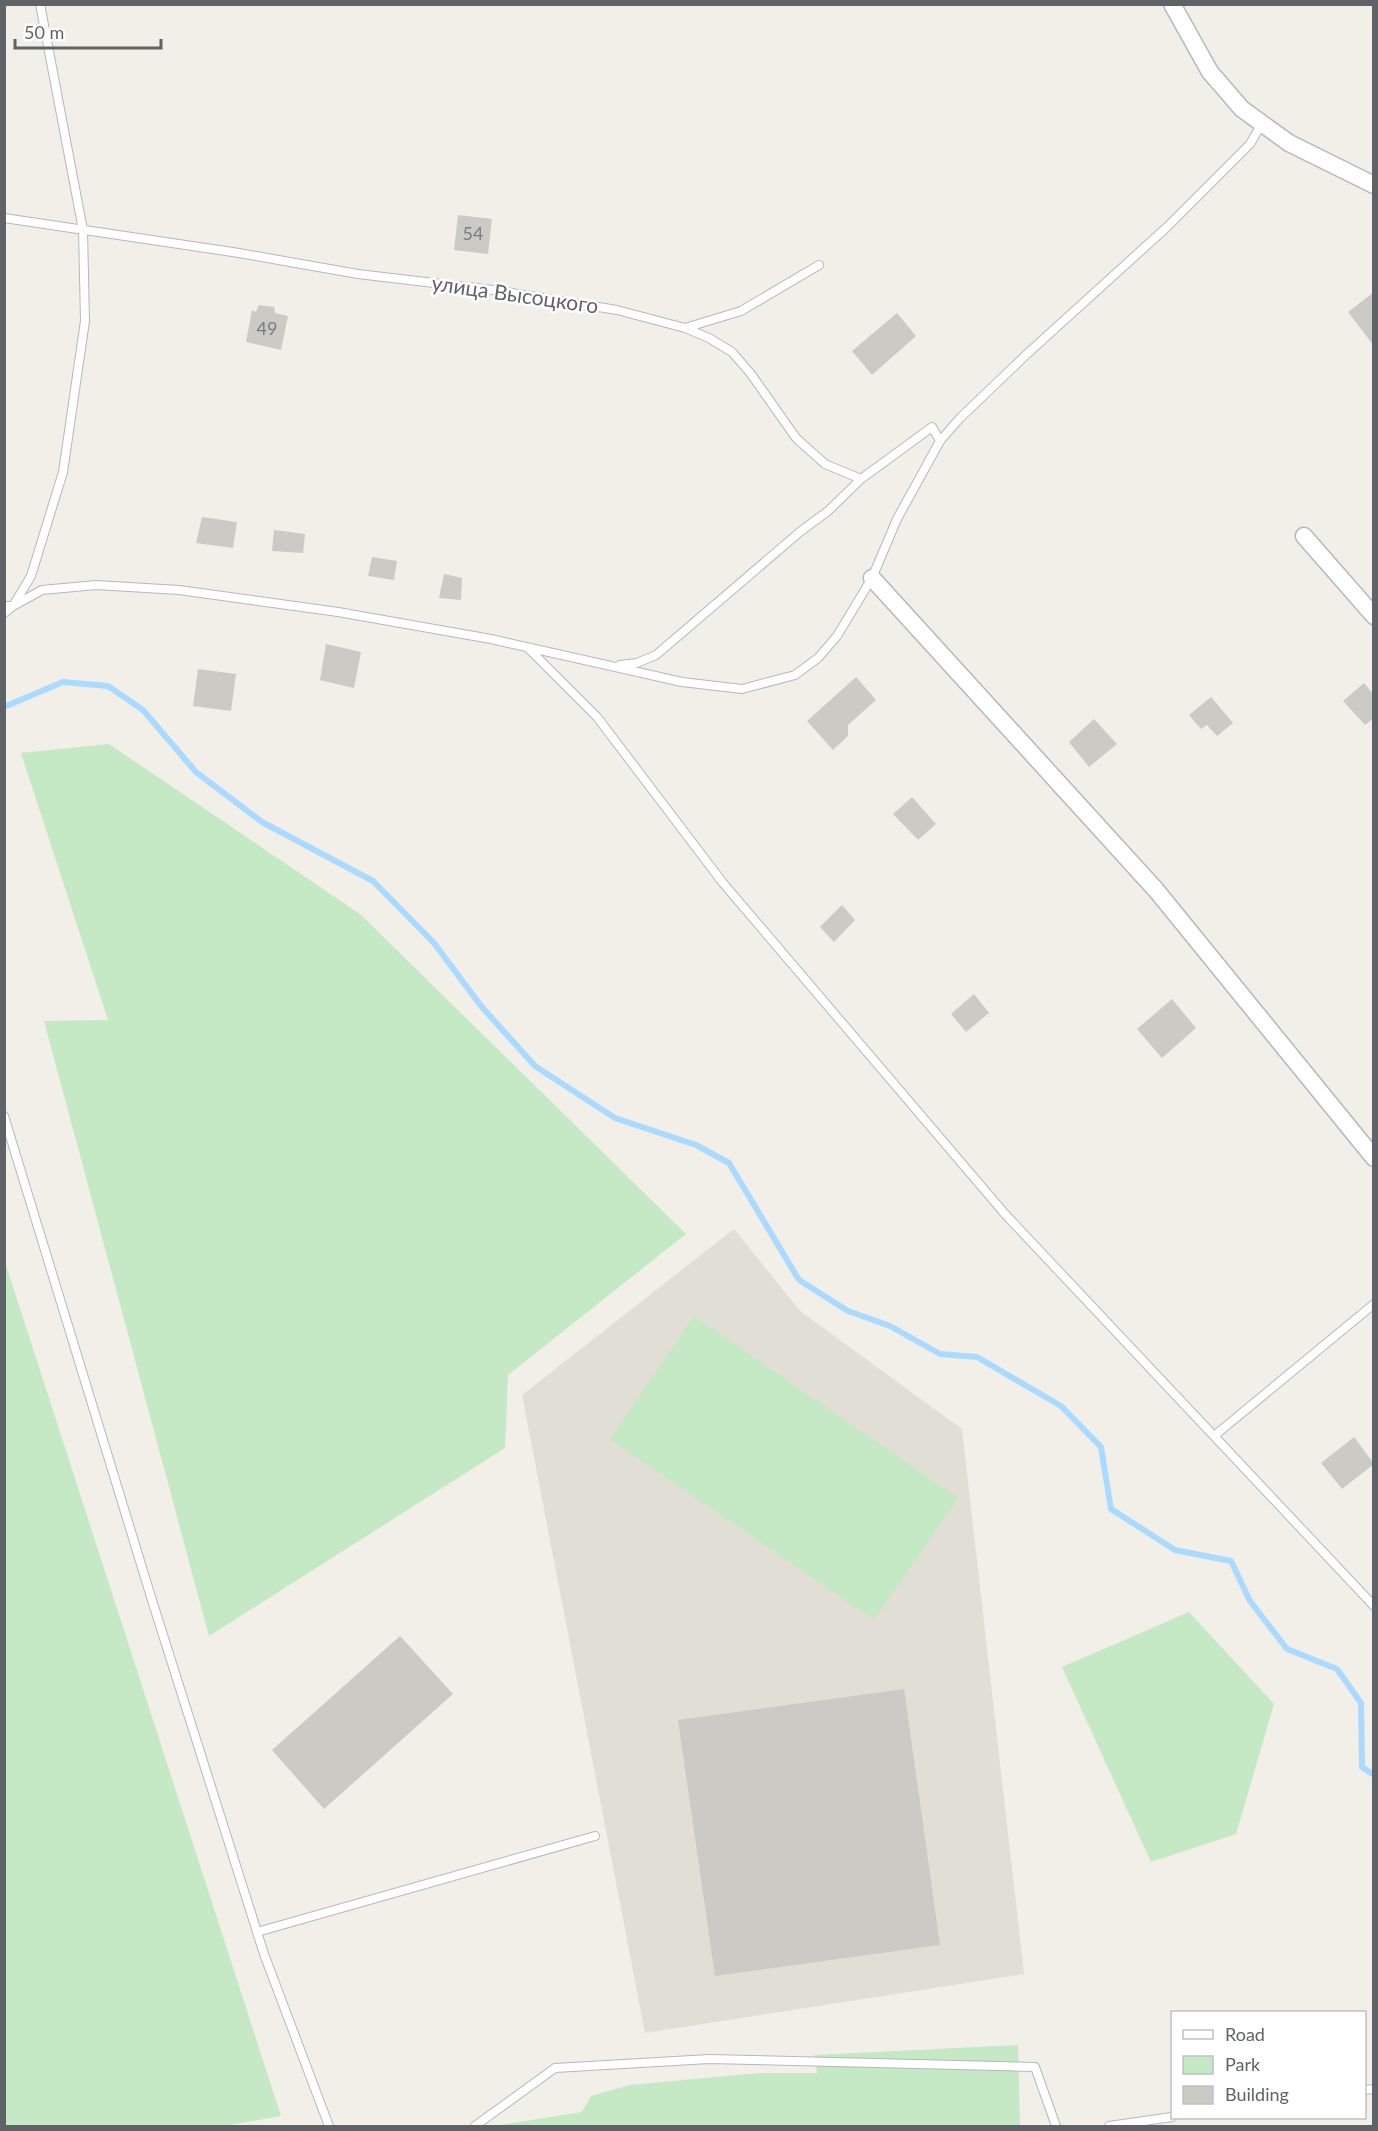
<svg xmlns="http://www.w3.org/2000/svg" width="1378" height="2131" font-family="Lato,sans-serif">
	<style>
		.education { fill: #e1ded6 }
		.green { fill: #c5e8c5 }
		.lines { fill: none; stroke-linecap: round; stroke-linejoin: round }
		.stream { stroke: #aadaff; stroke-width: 6 }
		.building { fill: #cccac5 }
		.lane-casing { stroke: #b5b8bc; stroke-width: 10 }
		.street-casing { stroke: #b5b8bc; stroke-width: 19 }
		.lane { stroke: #fff; stroke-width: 8 }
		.street { stroke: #fff; stroke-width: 16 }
		.labels { text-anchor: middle; stroke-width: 5; stroke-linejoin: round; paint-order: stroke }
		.number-label { font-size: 18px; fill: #7a7d7f }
		.street-label { font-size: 21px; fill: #5f6368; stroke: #fff }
	</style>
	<rect width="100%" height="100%" fill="#f1efe8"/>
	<path class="education" d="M734,1229l66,82 162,118 62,545 -379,59 -123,-638z"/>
	<path class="green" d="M109,744l251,170 326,320 -178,141 -3,73 -296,188 -165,-615 64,-1 -87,-267z
		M4,1263l1,-1 276,854 -57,10h-219z
		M694,1316l264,182 -84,122 -264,-181z
		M1189,1612l85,92 -38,130 -85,28 -89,-195z
		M1018,2045l2,80 -526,1 88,-14 9,-16 39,-11 129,-12h58l-3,-18z"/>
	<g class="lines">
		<path class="stream" d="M4,707l59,-25 45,4 35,24 53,62 66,50 111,59 61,62 47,63 54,60 80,52 81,27 33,18 70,117 49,31 42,15 50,28 37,3 84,49 40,41 10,62 64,41 56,11 19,40 37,48 50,20 24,34 1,64 12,8"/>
	</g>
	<path class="building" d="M458,215l34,4 -4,35 -34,-4z
		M1374,292v54l-26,-34z
		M259,305l15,2 1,6 13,3 -7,34 -35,-8 6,-32 4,2z
		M897,313l19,23 -44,39 -20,-24z
		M202,517l35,5 -4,26 -37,-5z
		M274,530l31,4 -2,19 -31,-2z
		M372,557l25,4 -3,19 -26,-4z
		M444,574l18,4 -1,22 -22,-2z
		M326,644l35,8 -7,36 -34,-8z
		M198,669l38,5 -5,37 -38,-5z
		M856,677l20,23 -28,25v11l-15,14 -26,-29z
		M1364,683l10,12v23l-9,7 -22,-24z
		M1211,697l22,26 -16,13 -10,-11 -6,4 -12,-14z
		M1094,719l23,25 -28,23 -20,-25z
		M912,797l24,27 -18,16 -25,-26z
		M842,905l13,15 -21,22 -14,-15z
		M974,994l15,19 -23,19 -15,-18z
		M1172,999l24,29 -34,30 -25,-29z
		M1354,1437l20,27 -32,25 -21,-26z
		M400,1636l53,58 -129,115 -52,-59z
		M904,1689l36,256 -225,31 -37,-256z"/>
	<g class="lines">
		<g class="lane-casing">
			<path id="lane" d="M4,218l235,35 119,21 135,16 124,20 68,18 24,10 23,14 19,22 45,64 29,26 36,15 71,-52 8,14
				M685,328l56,-17 78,-46
				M4,606h9l29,-16 54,-5 83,5 159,22 153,27 191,43 60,7 53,-14 23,-17 19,-22 35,-58 25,-59 43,-78 20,-23 67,-64 140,-127 83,-83 11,-19
				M4,613l9,-7 18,-30 32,-104 22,-151 -2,-91 -43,-226
				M529,649l68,68 126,166 282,331 369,392
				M620,665l17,-2 19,-8 145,-124 27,-20 33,-32
				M4,1116l147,481 113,357 65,172
				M1214,1436l160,-132
				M257,1932l338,-96
				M1364,2090l10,-1
				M475,2126l80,-58 154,-9 326,8 21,59
				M1109,2126l63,-9"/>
		</g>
		<g class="street-casing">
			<path id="street" d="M1172,4l38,68 32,37 47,34 85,42
				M1304,536l70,80
				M872,578l284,312 218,268"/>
		</g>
		<use href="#lane" class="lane"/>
		<use href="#street" class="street"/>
	</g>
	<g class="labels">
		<g class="number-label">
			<text x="473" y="240">54</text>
			<text x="267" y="335">49</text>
		</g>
		<g class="street-label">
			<text transform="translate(515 295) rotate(8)" y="7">улица Высоцкого</text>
		</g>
	</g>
	<rect width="1378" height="2131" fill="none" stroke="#5f6368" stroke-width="12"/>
	<rect x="1171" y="2011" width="195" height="108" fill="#ffffff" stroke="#bfc1c3" stroke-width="1.5"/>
	<rect x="1183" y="2030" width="30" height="9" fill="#ffffff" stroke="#bfc1c3" stroke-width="1.5"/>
	<text x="1225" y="2041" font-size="18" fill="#5f6368">Road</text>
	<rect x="1183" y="2056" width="30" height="18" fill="#c5e8c5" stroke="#bfc1c3" stroke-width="1.5"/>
	<text x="1225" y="2071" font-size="18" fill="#5f6368">Park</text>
	<rect x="1183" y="2086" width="30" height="18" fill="#cccac5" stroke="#bfc1c3" stroke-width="1.5"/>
	<text x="1225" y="2101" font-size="18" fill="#5f6368">Building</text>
	<path d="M15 39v9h146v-9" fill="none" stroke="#5f6368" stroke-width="3"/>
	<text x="24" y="39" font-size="18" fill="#5f6368" stroke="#ffffff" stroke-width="4.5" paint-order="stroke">50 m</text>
</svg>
